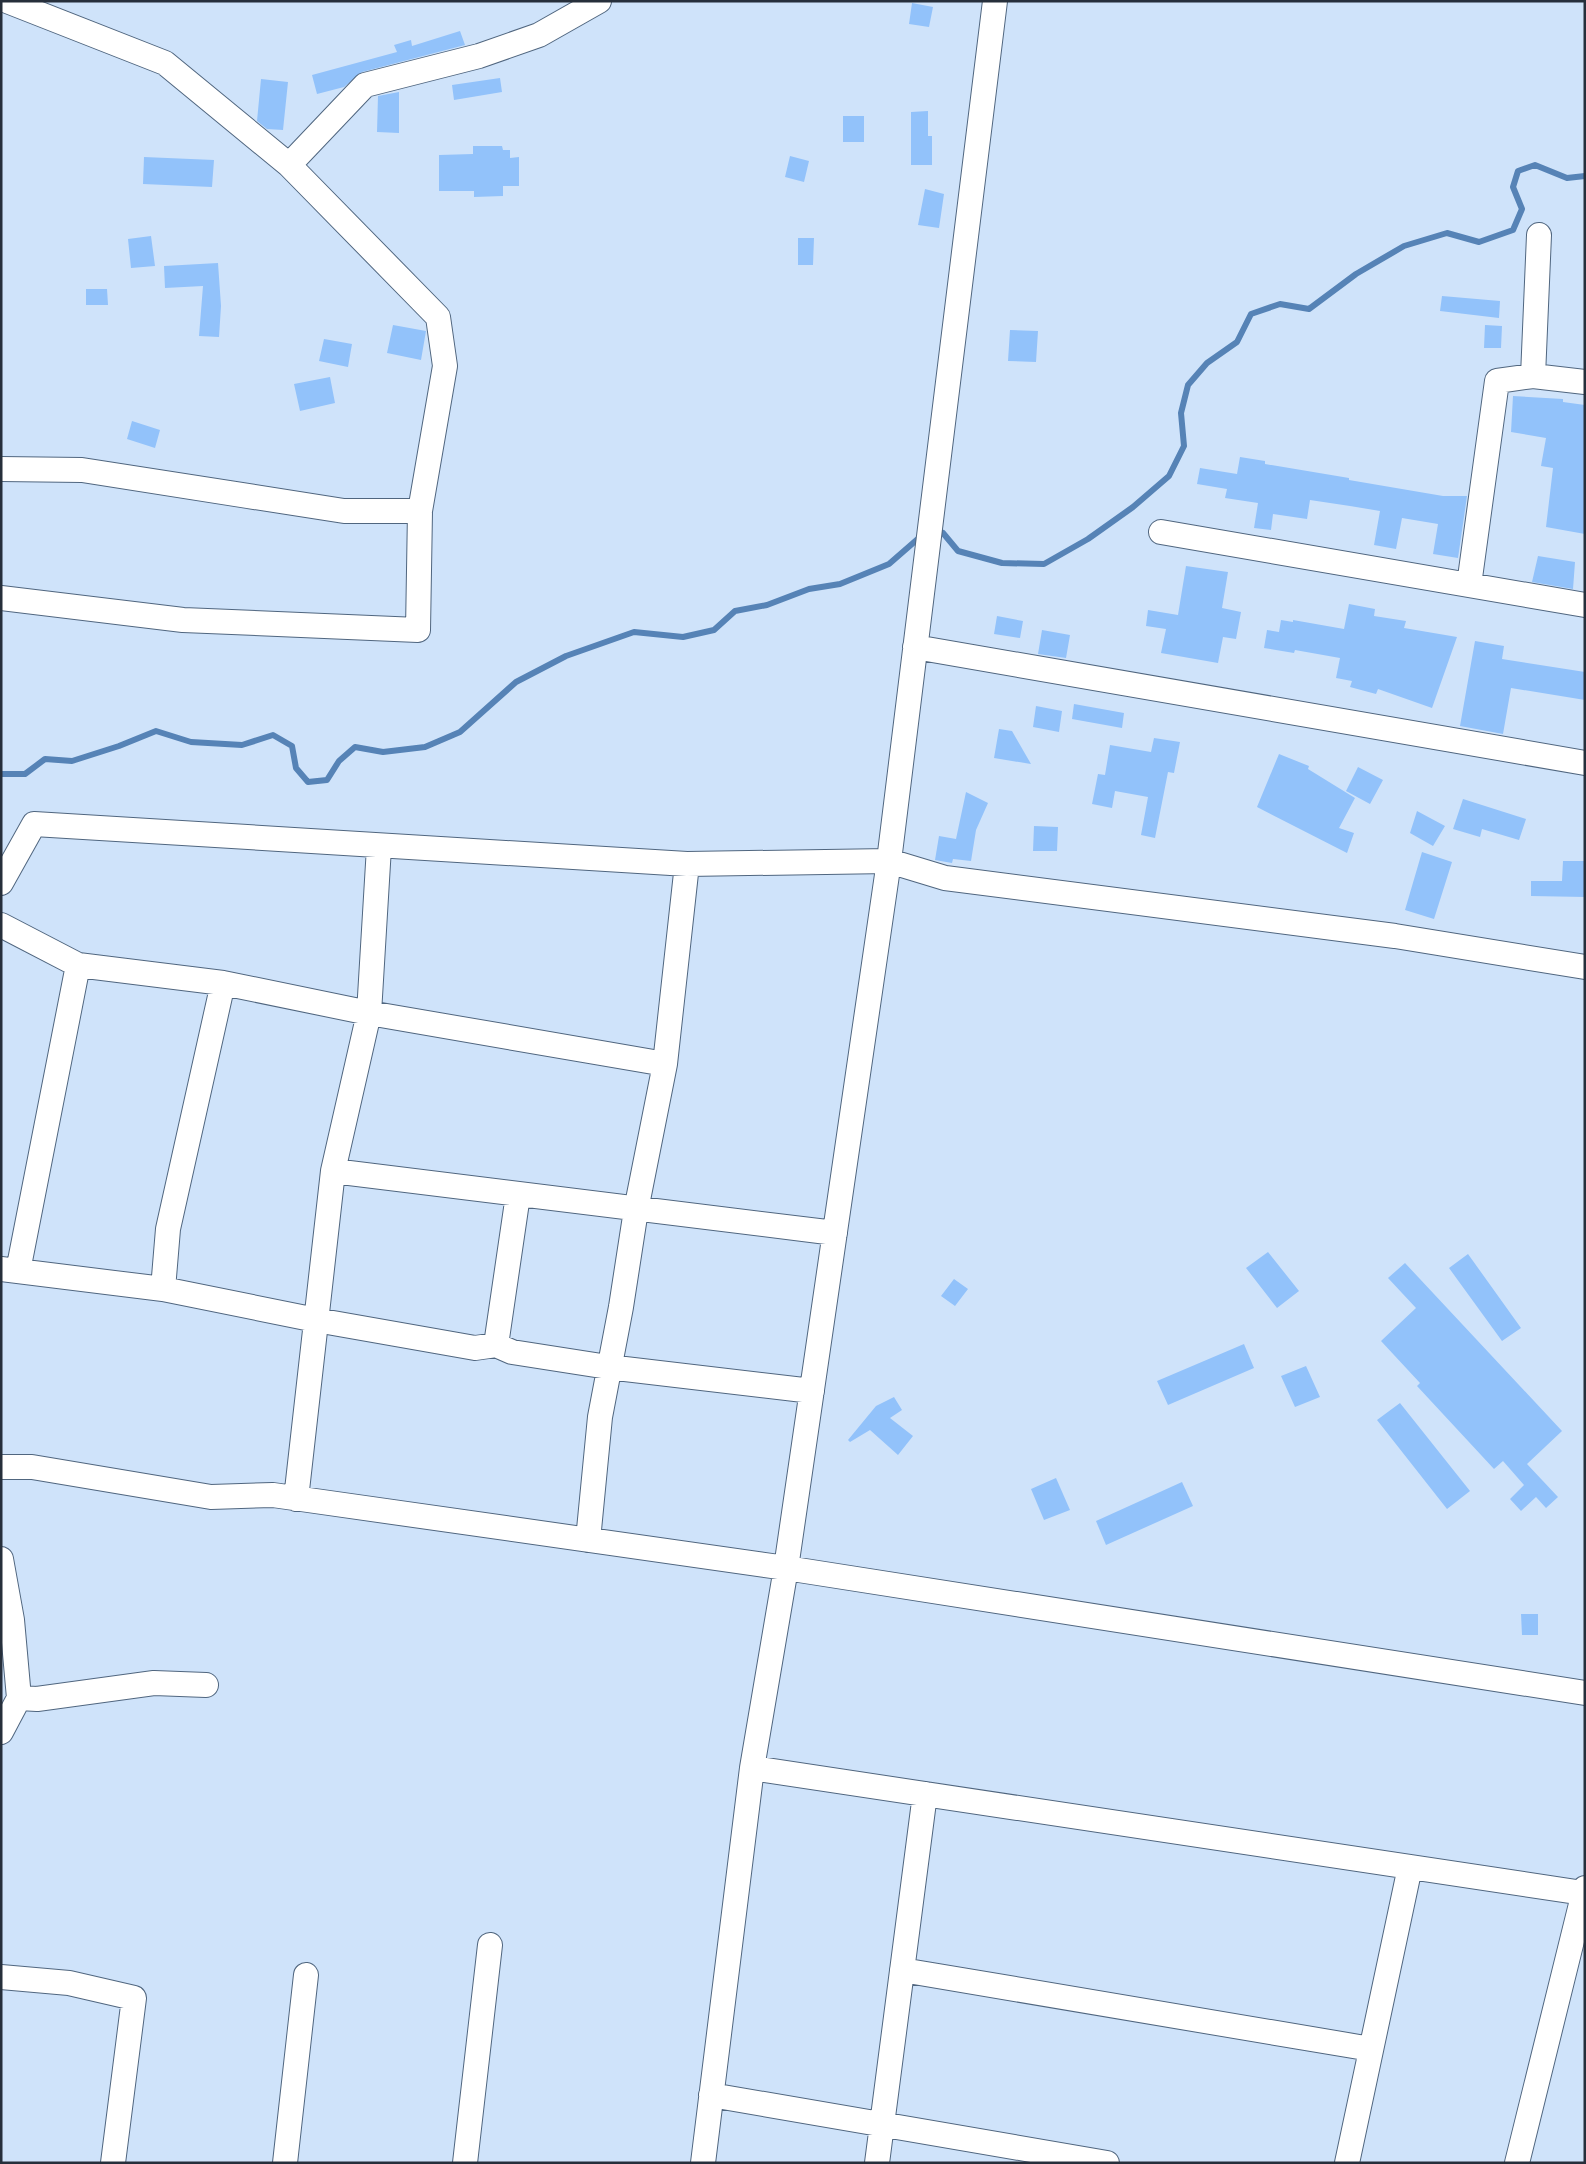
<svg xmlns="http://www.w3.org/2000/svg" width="1586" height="2164" font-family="'Work Sans',sans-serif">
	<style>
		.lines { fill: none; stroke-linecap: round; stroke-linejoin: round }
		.stream { stroke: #5683b6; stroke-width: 6 }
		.building { fill: #92c2fa }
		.street-casing { stroke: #50667f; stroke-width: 26 }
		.street { stroke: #fff; stroke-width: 24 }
	</style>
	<rect width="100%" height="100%" fill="#cfe3fa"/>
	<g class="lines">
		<path class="stream" d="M943,533l15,18 44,12 42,1 44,-25 45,-32 36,-31 15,-30 -3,-33 7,-28 19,-22 30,-21 14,-28 29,-10 29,5 47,-35 48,-28 43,-13 32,9 34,-12 9,-21 -9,-22 5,-16 17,-6 32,13 18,-2
			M1,774h24l20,-15 27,2 47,-15 37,-15 35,11 51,3 31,-10 19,11 4,22 12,14 19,-2 12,-19 16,-14 28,5 42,-5 35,-15 56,-50 50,-26 68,-24 49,5 31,-7 21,-19 32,-6 42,-16 31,-5 49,-20 31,-27"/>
	</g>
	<path class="building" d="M912,3l21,4 -4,20 -20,-3z
		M460,31l5,14 -103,27 -18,15 -27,7 -5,-19 85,-23 -3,-7 17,-5 1,6z
		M500,78l2,14 -48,8 -2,-15z
		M261,79l27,3 -5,48 -16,-1 -10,-8z
		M399,92v41l-22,-1 1,-36z
		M928,111v25h4v29h-21v-53z
		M843,116h21v26h-21z
		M473,146h29l1,4h7v8l9,-1v29h-16v10l-29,1v-6h-35v-36l34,-1z
		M790,156l19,5 -5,21 -19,-5z
		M144,157l70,3 -2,27 -69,-3z
		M925,189l19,5 -5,34 -21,-3z
		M151,236l4,30 -24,2 -3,-29z
		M798,238h16l-1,27h-15z
		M218,263l3,43 -2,31 -20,-1 4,-50 -38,2 -1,-22z
		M86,289h21l1,16h-22z
		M1442,296l58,5 -1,17 -59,-7z
		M393,325l33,6 -5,29 -34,-7z
		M1485,325l17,1 -1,22h-17z
		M1010,330l28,1 -2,31 -28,-1z
		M324,339l28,5 -4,23 -29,-6z
		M330,377l5,26 -35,8 -6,-27z
		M1513,396l50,3v3l22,3v129l-39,-7 7,-59 -12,-2 5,-28 -35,-6z
		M132,421l28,9 -5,18 -28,-9z
		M1240,457l25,4v3l84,14v2l94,16h24l-9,62 -25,-4 5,-30 -36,-6 -6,31 -22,-4 6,-34 -30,-5 -40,-6 -3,19 -34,-5 -2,16 -17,-2 4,-25 -33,-5 2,-9 -30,-5 3,-16 37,6z
		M1538,556l37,6 -2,27 -41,-7z
		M1186,566l42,6 -6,36 19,4 -5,27 -13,-2 -5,26 -57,-10 5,-24 -20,-3 2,-16 30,5z
		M1349,604l26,5 -1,7 32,5 -2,7 53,9 -25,71 -54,-19 -2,5 -26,-7 2,-6 -16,-3 4,-20 -45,-8 -1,3 -30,-5 3,-18 12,2 2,-12 12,2v-2l51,9z
		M997,616l26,5 -3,17 -26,-4z
		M1042,630l28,5 -4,23 -28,-4z
		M1475,641l29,5 -2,13 83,13v28l-74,-12 -8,46 -43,-8z
		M1074,704l50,9 -2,15 -50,-9z
		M1036,706l26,5 -3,21 -26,-5z
		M999,729l13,2 19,33 -37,-6z
		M1154,738l26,4 -6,31 -6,-1 -13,66 -14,-3 7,-38 -33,-6 -3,17 -20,-4 6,-30 7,1 5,-30 41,7z
		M1279,754l30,12 -1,3 47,29 -16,30 15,5 -7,20 -90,-46z
		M1358,767l25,13 -13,24 -24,-13z
		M966,792l22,11 -12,27 -5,31 -18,-2 -1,4 -17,-3 4,-24 17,3z
		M1463,799l63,20 -7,21 -37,-11 -2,8 -27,-8z
		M1417,811l28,15 -12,20 -23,-13z
		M1034,826l24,1 -1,24h-24z
		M1422,852l30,10 -18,57 -29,-9z
		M1563,861h22v36l-54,-1v-15h31z
		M1268,1252l31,39 -22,17 -31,-40z
		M1468,1254l53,74 -19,13 -53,-73z
		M1405,1263l157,168 -35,33 31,33 -12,11 -10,-11 -15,14 -11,-12 14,-14 -21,-24 -9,8 -77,-83 3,-3 -39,-42 35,-33 -28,-30z
		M954,1279l14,10 -13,17 -14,-10z
		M1244,1344l10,24 -86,37 -11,-24z
		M1306,1366l14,31 -25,10 -14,-31z
		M894,1397l8,13 -12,8 23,18 -15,19 -28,-25 -20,12 -2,-2 28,-34z
		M1400,1403l70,88 -23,18 -70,-89z
		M1056,1478l14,32 -26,10 -13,-31z
		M1182,1482l11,24 -87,39 -10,-24z
		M1521,1614h17v21h-16z"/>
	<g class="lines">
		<g class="street-casing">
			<path id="street" d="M289,165l76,-80 114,-29 60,-21 60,-34
				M1533,376l6,-141
				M1,469l81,1 262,41h76
				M1161,532l424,73
				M1469,585l28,-204 36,-5 52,6
				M1,598l182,22 235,10 2,-119 25,-145 -7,-49 -149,-152 -124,-102 -158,-62
				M915,647l670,116
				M1,883l33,-59 653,40 202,-3 56,17 450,58 190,31
				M1,925l77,40 145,18 146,30 296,51
				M333,1171l502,62
				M1,1269l162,20 153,31 159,28 21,-3 16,7 96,15 204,24
				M18,1271l60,-306
				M163,1289l5,-60 55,-246
				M496,1345l22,-150
				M1,1467h31l179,30 62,-2 513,73 799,125
				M296,1499l37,-328 36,-158 10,-166
				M588,1540l12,-123 21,-110 15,-97 29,-146 22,-200
				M1,1559l11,61 7,78 -18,34
				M19,1698l18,1 117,-16 52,2
				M752,1768l831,125
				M902,1970l469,79
				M1,1977l68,6 65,15 -21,165
				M711,2095l396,68
				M285,2163l21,-188
				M465,2163l25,-218
				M703,2163l49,-395 34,-200 103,-707 106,-860
				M877,2163l48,-369
				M1347,2163l63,-296
				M1517,2163l68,-275"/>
		</g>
		<use href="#street" class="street"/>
	</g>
	<rect width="1586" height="2164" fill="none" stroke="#262f3b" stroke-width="5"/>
</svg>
